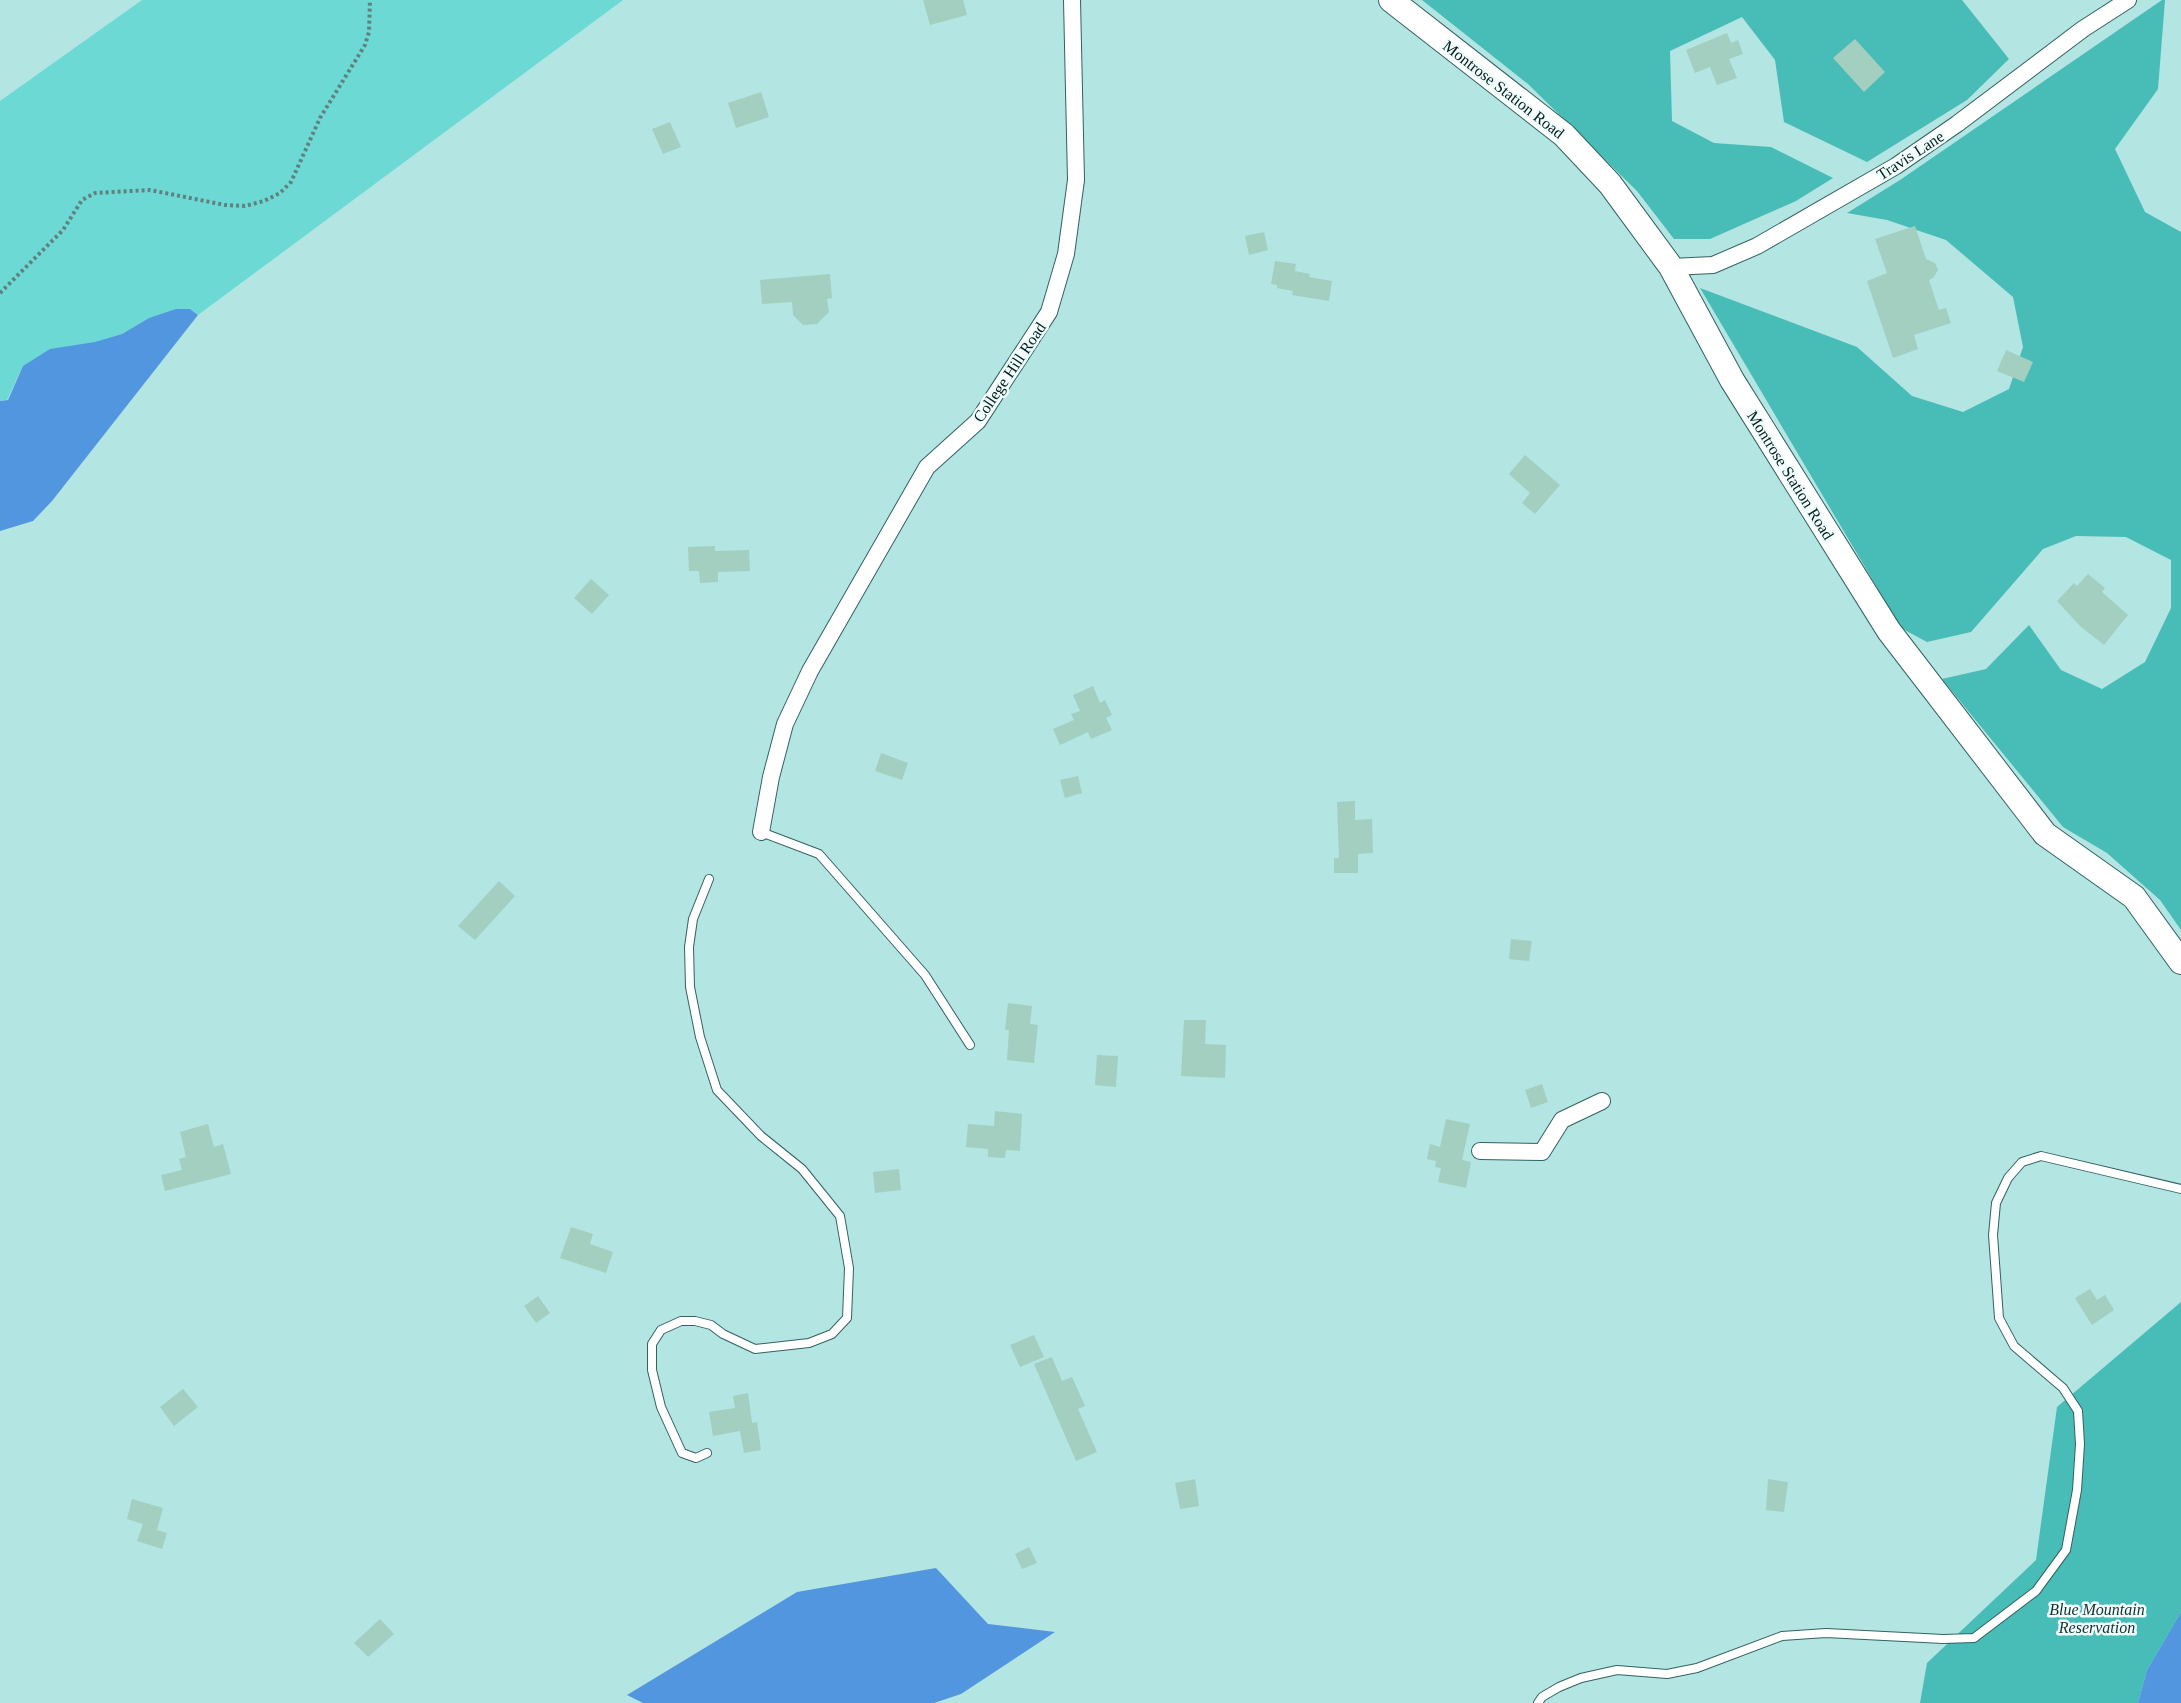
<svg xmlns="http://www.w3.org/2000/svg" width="2181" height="1703" font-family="Georgia,serif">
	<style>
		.green { fill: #6dd9d4 }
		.forest { fill: #48bcb7 }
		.water { fill: #5196df }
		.building { fill: #a2cfbf }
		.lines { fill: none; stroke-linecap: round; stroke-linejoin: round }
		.lane-casing { stroke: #336260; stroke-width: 10 }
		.street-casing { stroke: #336260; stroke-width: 18 }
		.secondary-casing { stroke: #336260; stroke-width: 26 }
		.path { stroke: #5f8280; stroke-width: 4; stroke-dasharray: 3 3; stroke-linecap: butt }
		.lane { stroke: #fff; stroke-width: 8 }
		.street { stroke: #fff; stroke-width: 16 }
		.secondary { stroke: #fff; stroke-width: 24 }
		.labels { text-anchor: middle; stroke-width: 5; stroke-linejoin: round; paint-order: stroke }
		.street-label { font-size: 16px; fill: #071b1a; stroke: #effefd }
		.park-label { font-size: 16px; font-style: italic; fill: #162f2e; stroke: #effefd }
	</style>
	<rect width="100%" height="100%" fill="#b3e5e2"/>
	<path class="green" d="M142,0h481l-425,315 -8,-6 -41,9 -27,16 -99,32 -16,34 -7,1v-300z"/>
	<path class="forest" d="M1422,0h540l47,59 -42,41 -100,62 -83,-40 -9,-62 -33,-43 -72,34 2,70 42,22 57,4 62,31 -37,23 -86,38h-36l-37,-48 -109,-107z
		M2162,0h3l-7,89 -43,60 30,63 36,20v698l-21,-30 -53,-47 -44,-26 -121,-148 44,-10 43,-44 32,45 41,19 43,-27 26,-54v-48l-45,-23 -50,-1 -33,13 -72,83 -44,10 -26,-14 -201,-340 157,59 55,49 51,16 46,-23 14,-42 -10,-50 -67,-57 -59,-20 -40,-7 53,-33z
		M2181,1302v310l-34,58 -9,33h-218l7,-40 109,-103 21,-153z"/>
	<path class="water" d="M176,309h14l8,6 -146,186 -19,20 -33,10v-130l8,-1 15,-34 27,-17 45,-7 27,-8 27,-16z
		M936,1568l52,56 67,8 -94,62 -27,9h-291l-16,-8 170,-103z
		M2181,1612v91h-43l9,-33z"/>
	<path class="building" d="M923,0h40l4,15 -37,10z
		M1727,33l4,10 7,-3 5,14 -14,5 8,19 -20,7 -7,-18 -15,6 -9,-23z
		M1855,39l30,33 -21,20 -31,-34z
		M761,92l8,25 -33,11 -8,-25z
		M670,122l11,25 -18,7 -11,-25z
		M1915,226l11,33 9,4 3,7 -5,8 -4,2 10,30 7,-2 5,15 -37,12 4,14 -25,9 -26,-77 20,-8 -12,-34z
		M1264,232l4,18 -19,5 -4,-19z
		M1275,261l21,3 -1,7 15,3 -1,3 23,4 -3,20 -37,-6 1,-4 -16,-3v-3l-6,-1z
		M830,274l2,24 -5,1 2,13 -12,12 -14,1 -10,-10 -1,-13 -30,2 -2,-24z
		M2006,350l27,12 -9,20 -27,-11z
		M1525,455l35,30 -25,29 -13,-11 8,-10 -21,-19z
		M715,546v5l34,-1 1,21 -32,1v10l-18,1 -1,-12h-10l-1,-24z
		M2088,574l17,14 -3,4 26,23 -24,30 -24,-19 -23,-25 17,-18 3,3z
		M591,579l18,16 -17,19 -18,-16z
		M1093,686l7,17 5,-3 7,15 -6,3 6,12 -21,9 -3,-7 -28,13 -7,-16 21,-9 -3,-6 9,-3 -7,-16z
		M881,753l27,10 -6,17 -27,-9z
		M1078,776l4,17 -17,5 -5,-18z
		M1355,801v19l17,-1 1,34 -15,1v19h-24v-15h5l-2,-56z
		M499,881l16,15 -40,44 -17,-14z
		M1511,939l21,2 -3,20 -20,-2z
		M1008,1003l24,3 -2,18 8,1 -4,38 -27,-3 2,-30h-4z
		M1184,1020h22l-1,24 21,1 -1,33 -44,-2z
		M1097,1055l21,1 -2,31 -21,-2z
		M1542,1084l6,18 -17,6 -6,-18z
		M995,1111l27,3 -2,37 -14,-1 -1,8 -17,-1v-8l-22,-2 2,-23 26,2z
		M1446,1119l24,5 -8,36 9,2 -5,26 -28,-6 3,-14 -6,-1 1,-6 -9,-2 3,-15 10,3z
		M208,1124l6,23 9,-3 8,30 -66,17 -4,-16 21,-5 -3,-11 7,-2 -6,-25z
		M899,1169l2,21 -26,3 -2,-21z
		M571,1227l22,7 -3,10 23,8 -7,21 -46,-15z
		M2090,1289l7,11 8,-5 9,15 -22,15 -17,-27z
		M538,1296l12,17 -14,10 -12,-17z
		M1034,1335l10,22 -24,10 -10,-22z
		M1052,1357l10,24 10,-4 13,29 -7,3 19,43 -21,9 -42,-97z
		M183,1389l15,18 -24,19 -14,-19z
		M748,1393l4,30 5,-1 4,28 -17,3 -4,-22 -27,5 -4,-24 26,-4 -2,-12z
		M1195,1479l4,27 -19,3 -5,-26z
		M1768,1479l20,3 -4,30 -18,-2z
		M132,1499l31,9 -6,22 10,3 -5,16 -25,-8 6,-17 -16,-5z
		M1029,1547l8,16 -15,6 -7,-15z
		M380,1619l14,15 -26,23 -14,-14z"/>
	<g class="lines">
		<g class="lane-casing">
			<path id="lane" d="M761,832l58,22 106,121 45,70
				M707,1453l-11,5 -14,-5 -21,-46 -9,-37v-26l9,-14 20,-9h14l16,4 12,9 32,15 54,-6 23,-9 15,-16 2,-50 -9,-52 -38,-47 -41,-33 -44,-46 -17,-53 -10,-50 -1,-40 4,-28 16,-40
				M1538,1703l4,-6 17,-10 22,-9 36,-8 50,4 30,-6 85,-32 44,-3 117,6 31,-1 62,-47 30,-41 11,-60 3,-46 -2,-33 -15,-23 -49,-42 -15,-28 -6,-83 3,-32 12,-25 14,-16 19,-6 140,33"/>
		</g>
		<g class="street-casing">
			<path id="street" d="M1671,267l42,-2 44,-19 139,-80 61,-42 126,-95 45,-29
				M761,832l10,-55 14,-53 25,-53 117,-204 51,-46 71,-109 17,-58 10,-74 -4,-180
				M1480,1151l62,1 20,-32 40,-19"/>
		</g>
		<g class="secondary-casing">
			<path id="secondary" d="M1391,0l173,135 46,49 61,83 61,113 157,251 156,203 89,63 47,65"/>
		</g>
		<path class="path" d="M0,293l63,-63 19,-30 13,-7 55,-3 75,15 20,1 19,-5 16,-8 11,-11 29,-64 45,-73 4,-13 1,-32"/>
		<use href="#lane" class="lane"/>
		<use href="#street" class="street"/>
		<use href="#secondary" class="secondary"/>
	</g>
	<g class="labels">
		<g class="street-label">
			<text transform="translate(1504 89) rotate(38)" y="6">Montrose Station Road</text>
			<text transform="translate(1910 155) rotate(-33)" y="6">Travis Lane</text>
			<text transform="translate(1009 372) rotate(-56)" y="6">College Hill Road</text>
			<text transform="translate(1791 475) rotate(58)" y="6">Montrose Station Road</text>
		</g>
		<g class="park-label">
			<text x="2097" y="1615">Blue Mountain<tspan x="2097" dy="18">Reservation</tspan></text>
		</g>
	</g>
</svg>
